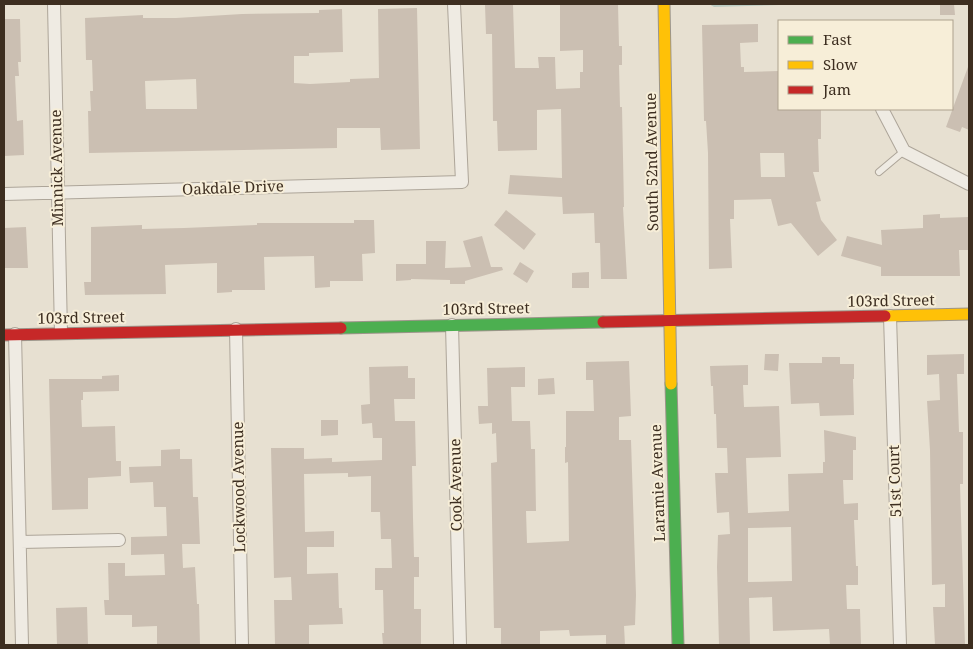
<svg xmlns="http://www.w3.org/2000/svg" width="973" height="649" font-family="'Noto Serif',serif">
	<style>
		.water { fill: #bcccc2 }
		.building { fill: #cbbfb2; fill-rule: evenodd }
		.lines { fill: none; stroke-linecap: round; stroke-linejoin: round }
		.lane-casing { stroke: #ada599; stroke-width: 8 }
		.street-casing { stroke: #ada599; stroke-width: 14 }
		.fast-casing { stroke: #9c958a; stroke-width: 13 }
		.slow-casing { stroke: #9c958a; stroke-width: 13 }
		.jam-casing { stroke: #9c958a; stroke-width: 13 }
		.lane { stroke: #efebe3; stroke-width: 6 }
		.street { stroke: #efebe3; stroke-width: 12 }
		.fast { stroke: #4caf50; stroke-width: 11 }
		.slow { stroke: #ffc107; stroke-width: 11 }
		.jam { stroke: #c62828; stroke-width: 11 }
		.labels { text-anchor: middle; stroke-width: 4; stroke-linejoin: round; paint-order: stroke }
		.street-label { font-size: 15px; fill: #3d2e20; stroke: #f7eed8 }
	</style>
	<rect width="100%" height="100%" fill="#e7e0d1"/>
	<path class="water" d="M709,4h104l-99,3z"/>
	<path class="building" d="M560,4h58l1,42h3v19h-3l1,42h2l2,100h-1l4,72h-26l-1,-36h-5l-1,-30 -31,1 -1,-17 -54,-3 2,-19 52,3 -1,-69 -24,1v40l-39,1 -1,-30h-4l-1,-87h-6l-1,-29h28l2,63h24l-1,-11h17l1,32 24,-1v-16h3v-22l-23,1z
		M940,4h14l1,11h-15z
		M417,8l3,141 -39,1 -1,-22h-43v20l-248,5 -1,-42h3l-1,-20h3l-1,-31h-6l-1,-42 58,-3v3h33l66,-4 77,-1v-3l23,-1 1,43 -34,1v3h-15v27l16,1 40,-2v-3l29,-1 -1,-69zM196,79l1,30h-51l-1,-28z
		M4,19h16l1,43h-3l1,14h-4l2,45 6,-1 1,35 -20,1z
		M758,24v18l-18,1 1,24h3v5l35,-1v38h42v30h-3l1,33h-6l8,29 -5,1 5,18 16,20 -19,16 -27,-33 -13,3 -7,-27 -37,1v19h-4l2,49 -23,1 -1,-116 -2,-32h-2l-2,-96zM760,153h24l1,24h-24z
		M968,67l1,63 -7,-3 -2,5 -14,-5z
		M506,210l30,24 -12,16 -30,-25z
		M940,214v4l29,-1v33h-10l1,26h-79v-9l-40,-11 6,-20 35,9 -1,-15 42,-2v-13z
		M354,220h20l1,33 -13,1 1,27h-33v6l-15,1 -1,-32 -50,1 1,33h-33v2l-15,1v-30l-52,2 1,29 -81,1 -1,-13h7v-55l51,-2v4l42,-1 73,-3v-2h97z
		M26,227l2,41h-23l-1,-40z
		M482,236l9,31h11l1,3 -38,11v3h-15v-4l-39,-1v1l-15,1v-17h30v-23h20l-1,27 26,-1 -8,-26z
		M520,262l14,9 -7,12 -14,-9z
		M589,272v16h-17v-15z
		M765,354h14l-1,17 -14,-1z
		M964,354v20h-7l2,58h4v52h-3l5,161h-30l-2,-38h12v-23l-13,1 -2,-135 -3,-49 13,-1 -1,-26 -12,1v-20z
		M822,357h18v7h14v15h-1l1,36 -34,1 -1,-13 -28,1 -2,-41h33z
		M629,361l2,55 -12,1v23h12l5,155 -1,30 -11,1 1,19h-19v-10l-36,1 -1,-6 -29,1v14h-39v-17h-7l-3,-165 6,-1 -1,-29 -4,1v-11l-13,1 -1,-18h10l-1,-38 38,-1v20h-14l1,34h18l1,28h4l1,62h-10l1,32 42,-2 -1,-79 -3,1v-16h1v-36h28l-1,-31h-7v-18z
		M748,365v20h-5l1,22 35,-1 2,51 -35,1 2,55 41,-2 -1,-37 35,-1v-11h2l-1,-32 32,7v13h-3v30h-10l1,24 14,-1v17h-4l2,46h2v19h-12l1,24h13l1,36h-31l-1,-16 -56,2 -1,-34 -23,1 1,47h-31l-2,-78 1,-32 12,-1 -1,-22 -12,1 -2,-40h13l-1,-25h-10l-1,-34h-2l-1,-28h-2l-1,-20zM791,527l1,54 -44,1v-54z
		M408,366v12h7v21h-21l1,22h20l1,45h-4l1,52 1,39h5v20h-5v32h7v36h-38l-1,-12h2l-1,-43h-8v-22h17l-1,-29h-10l-1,-27h-9v-36l-23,1v-4l-44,1 1,58 29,-1v16h-27v27l31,-1 1,35h3l1,16 -34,1v20h-34l-1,-45h18l-1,-23 -17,1 -3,-130h33v11l28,-1v4l50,-2v-22h-9l-1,-15 -10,1 -1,-19 9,-1 -1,-37z
		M119,375v16l-36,1v8h-2l1,27 33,-1 1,35h5v15l-33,2v31l-36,1 -3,-131h53v-3z
		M554,378l1,16 -17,1v-16z
		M321,420h17v15l-17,1z
		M180,449v10h12l1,38h5l2,47h-18l1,24 12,-1 2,37h2l1,41h-43v-19l-25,1v-12h-27l-1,-15h5l-1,-37h17v13l40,-1 -1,-21 -33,1v-18l36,-1 -1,-29h-12l-1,-25 -23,1 -1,-16 32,-1v-16z
		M87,607l1,38h-31l-1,-37z"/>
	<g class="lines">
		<g class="lane-casing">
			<path id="lane" d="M879,172l25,-21"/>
		</g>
		<g class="street-casing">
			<path id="street" d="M54,4l7,329
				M882,109l22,42 65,33
				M4,194l458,-12 -8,-178
				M890,316l10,329
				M452,325l8,320
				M236,329l6,316
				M15,334l7,311
				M20,542l99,-2"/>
		</g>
		<g class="fast-casing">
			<path id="fast" d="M341,328l262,-6
				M671,384l7,261"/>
		</g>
		<g class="slow-casing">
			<path id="slow" d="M664,4l7,380
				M885,316l84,-2"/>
		</g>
		<g class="jam-casing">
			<path id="jam" d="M603,322l282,-6
				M4,335l337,-7"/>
		</g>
		<use href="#lane" class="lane"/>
		<use href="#street" class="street"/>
		<use href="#fast" class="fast"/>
		<use href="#slow" class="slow"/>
		<use href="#jam" class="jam"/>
	</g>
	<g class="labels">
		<g class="street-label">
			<text transform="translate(652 162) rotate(-91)" y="5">South 52nd Avenue</text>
			<text transform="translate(57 168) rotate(-91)" y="5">Minnick Avenue</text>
			<text transform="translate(233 188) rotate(-2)" y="5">Oakdale Drive</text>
			<text transform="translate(891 301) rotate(-1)" y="5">103rd Street</text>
			<text transform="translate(486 309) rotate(-1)" y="5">103rd Street</text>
			<text transform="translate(81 318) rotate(-1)" y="5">103rd Street</text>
			<text transform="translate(895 481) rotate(-92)" y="5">51st Court</text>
			<text transform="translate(658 483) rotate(-92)" y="5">Laramie Avenue</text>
			<text transform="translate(456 485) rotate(-91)" y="5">Cook Avenue</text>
			<text transform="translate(239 487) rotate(-91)" y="5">Lockwood Avenue</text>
		</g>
	</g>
	<rect width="973" height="649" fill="none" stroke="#3d2e20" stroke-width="10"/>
	<rect x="778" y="20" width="175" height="90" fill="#f7eed8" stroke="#ada18e"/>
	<rect x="788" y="36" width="25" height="8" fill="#4caf50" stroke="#ada18e"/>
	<text x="823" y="45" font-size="15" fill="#3d2e20">Fast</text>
	<rect x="788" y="61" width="25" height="8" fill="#ffc107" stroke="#ada18e"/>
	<text x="823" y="70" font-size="15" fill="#3d2e20">Slow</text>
	<rect x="788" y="86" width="25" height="8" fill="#c62828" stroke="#ada18e"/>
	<text x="823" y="95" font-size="15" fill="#3d2e20">Jam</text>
</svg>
